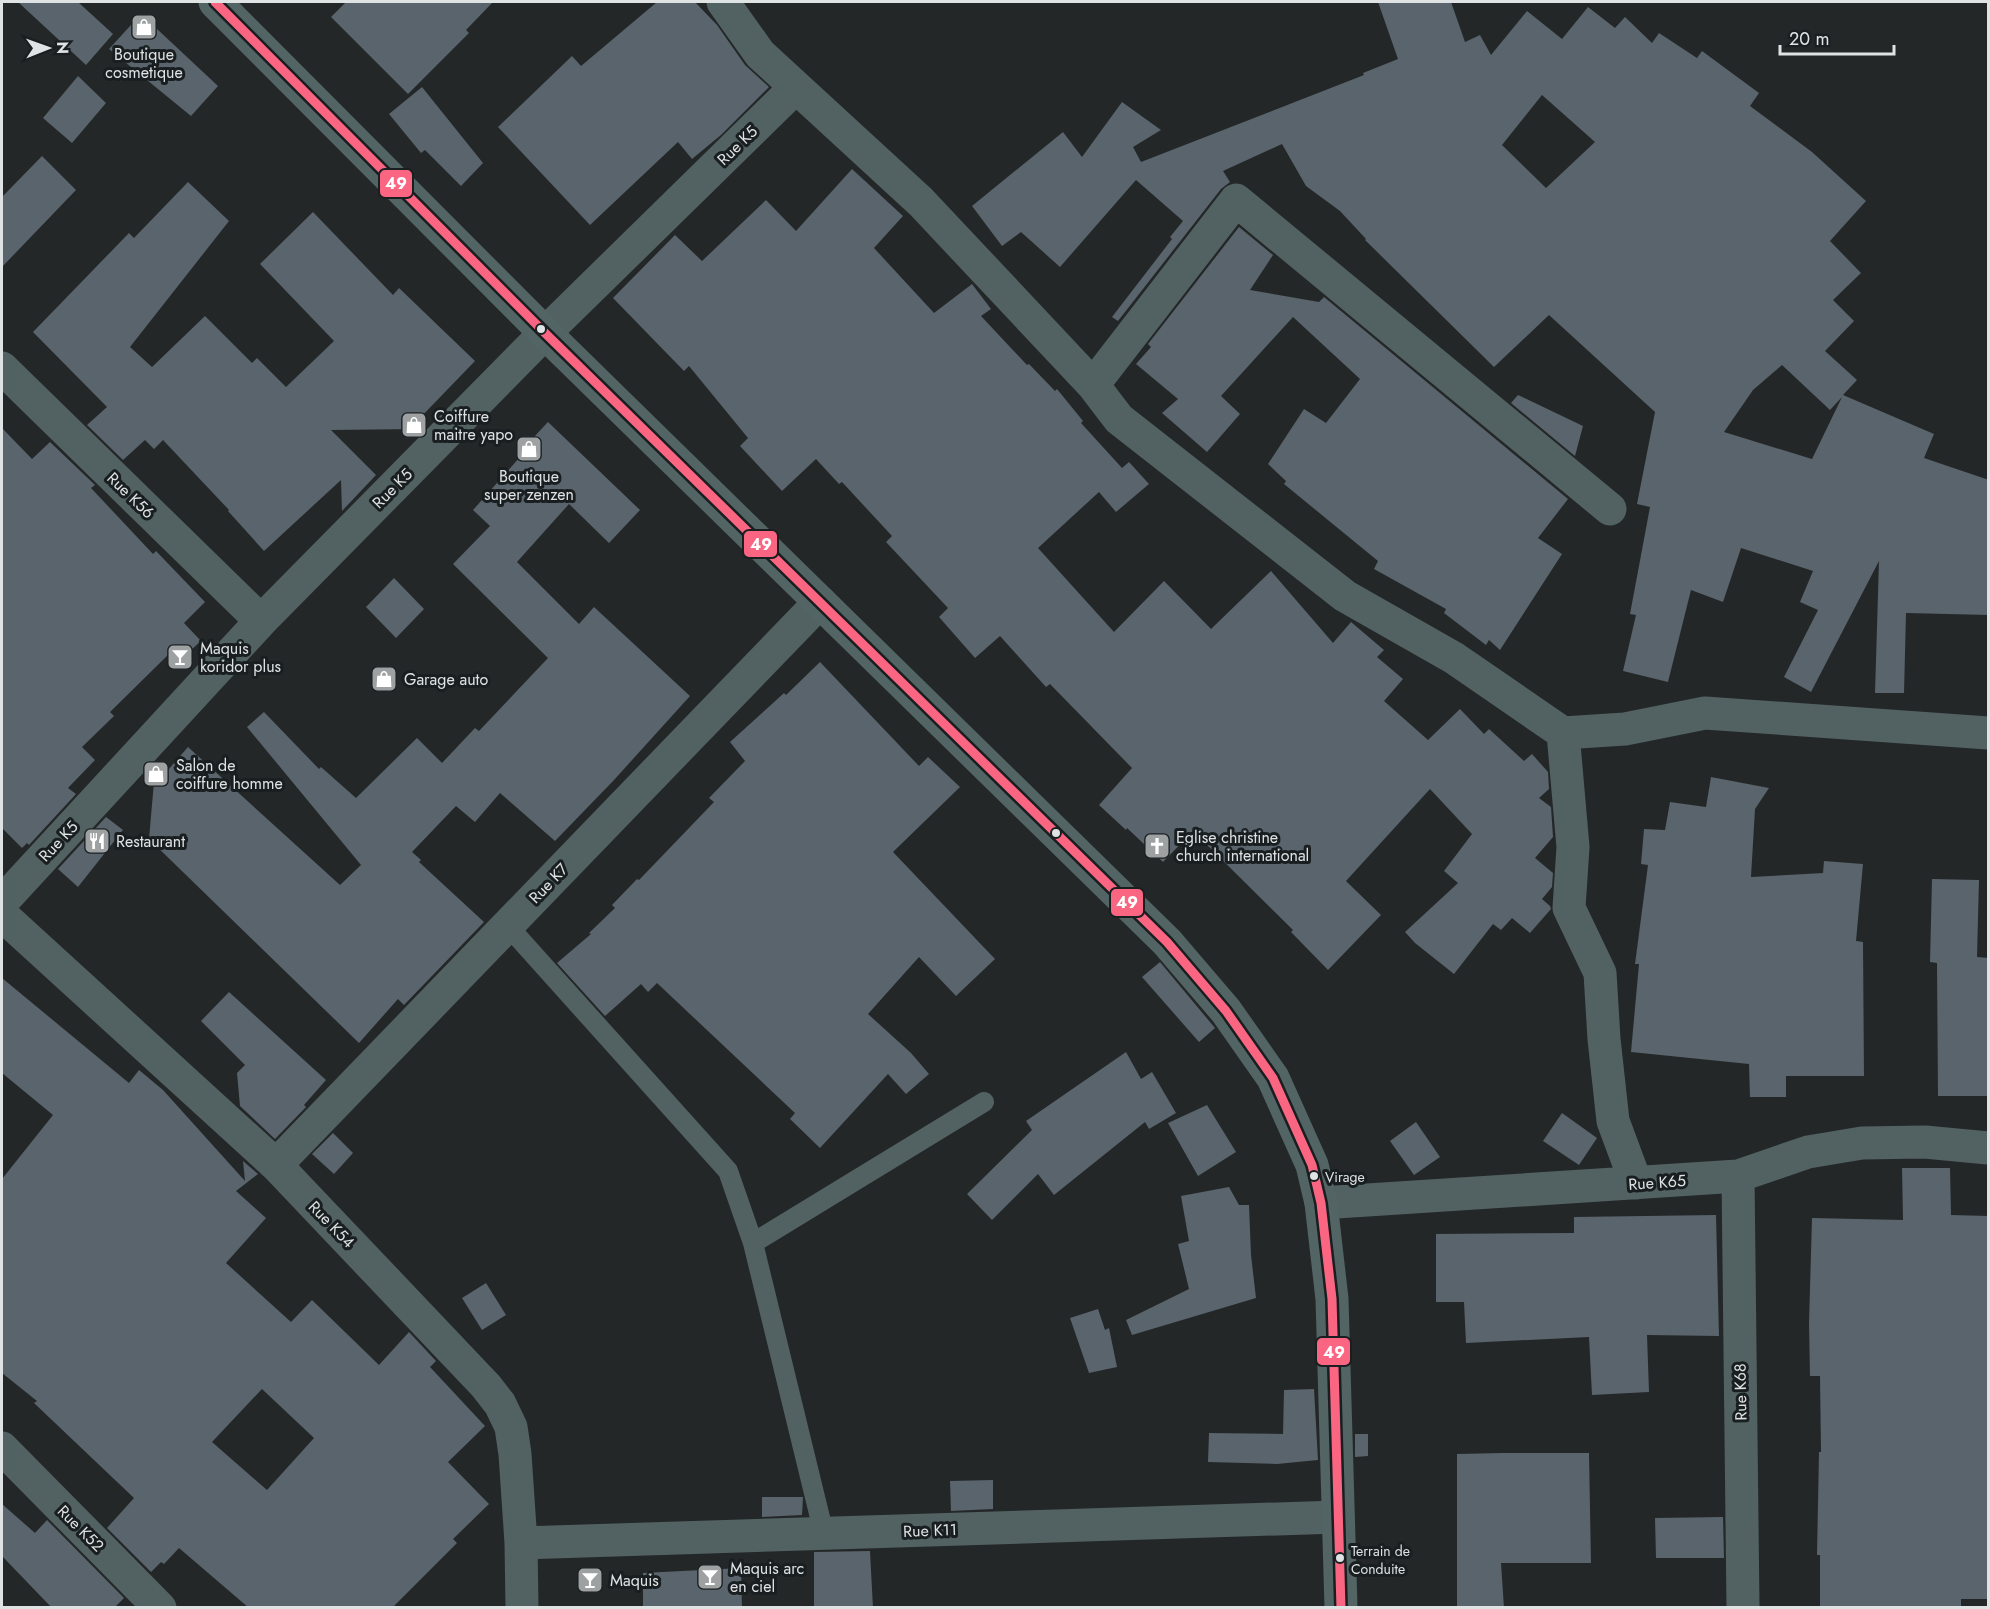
<svg xmlns="http://www.w3.org/2000/svg" width="1990" height="1609" font-family="Jost,sans-serif">
	<style>
		.building { fill: #59646c; fill-rule: evenodd }
		.lines { fill: none; stroke-linecap: round; stroke-linejoin: round }
		.lane { stroke: #526263; stroke-width: 20 }
		.street { stroke: #526263; stroke-width: 33 }
		.secondary { stroke: #526464; stroke-width: 33 }
		.bus-1-casing { stroke: #191e20; stroke-width: 14 }
		.bus-1 { stroke: #fa6682; stroke-width: 9 }
		.bus-dot { fill: #dfe3e4; stroke: #191e20; stroke-width: 2 }
		.labels { text-anchor: middle; stroke-width: 6; stroke-linejoin: round; paint-order: stroke }
		.bus-label { font-size: 14px; fill: #dfe3e4; stroke: #191e20; text-anchor: start }
		.poi-label { font-size: 16px; fill: #dfe3e4; stroke: #191e20; text-anchor: start }
		.street-label { font-size: 16px; fill: #dfe3e4; stroke: #191e20 }
		.line-badge { stroke: #191e20; stroke-width: 2 }
		.badge-label { font-size: 16px; text-anchor: middle; font-weight: bold; fill: #fff }
	</style>
	<rect width="100%" height="100%" fill="#242728"/>
	<path class="building" d="M18,2h60l35,32 -27,31z
		M346,2h147l-27,28 3,3 -61,61 -77,-77z
		M657,2h38l22,23 28,40 24,22 -48,48 -29,24 -14,-17 -88,83 -92,-98 74,-71 9,10z
		M1378,2h73l14,40 15,-7 11,20 36,-44 35,28 26,-32 27,21 10,-11 27,26 7,-10 38,25 5,-7 57,42 -9,13 62,46 54,49 -36,40 31,32 -28,27 21,21 -29,30 32,29 -14,15 91,39 -10,24 65,22v135l-83,-2 -2,80h-29l4,-132 -68,131 -27,-15 34,-67 -18,-8 13,-31 -72,-23 -18,54 -32,-12 -23,92 -45,-11 13,-56 -6,-1 20,-107 -13,-3 18,-92 -106,-97 -55,52 -129,-127 1,-1 -26,-28 -34,-25 -24,-42 -59,27 7,11 -9,7 -103,132 -6,-4 60,-78 -2,-2 13,-16 -47,-41 -76,87 -39,-35 -19,14 -30,-40 91,-74 19,25 40,-55 39,28 -28,17 8,15 223,-87 -1,-2 35,-14zM1542,95l53,47 -49,46 -44,-43zM1782,365l48,45 12,-13 -30,62 -88,-27 29,-42z
		M141,14l77,72 -27,30 -82,-67z
		M78,76l28,27 -34,40 -29,-25z
		M422,87l61,76 -22,23 -36,-36 -4,3 -32,-39z
		M42,156l34,34 -74,77v-70z
		M852,169l51,47 -29,32 60,65 38,-29 19,25 -10,7 46,49 2,-1 26,27 2,-2 26,32 -2,2 41,45 7,-6 20,22 -33,28 -17,-20 -61,56 76,84 50,-51 47,48 60,-58 62,72 18,-21 33,28 -7,7 26,22 -19,22 44,39 32,-31 24,25 5,-5 35,32 8,-7 16,18 1,17 -10,9 12,9 2,30 -18,21 18,15 -1,14 -10,12 8,7 1,3 -21,24 -18,-15 -11,12 -8,-6 -39,50 -39,-31 -10,-11 53,-49 -14,-12 28,-37 -42,-45 -84,92 35,34 -53,55 -37,-38 2,-2 -100,-99 -30,31 -36,-34 -1,2 -27,-25 33,-37 -82,-84 -4,3 -46,-51 -25,22 -36,-41 9,-9 -62,-66 6,-6 -50,-54 -3,2 -23,-25 -34,32 -42,-45 8,-8 -59,-72 -5,5 -71,-73 62,-63 27,26 64,-61 30,31z
		M188,182l41,39 -99,126 22,20 53,-51 47,47 5,-5 29,29 48,-46 -74,-77 53,-52 80,83 6,-7 76,73 -57,59v9l-87,1 45,45 -34,36 -1,-31 -77,71 -36,-40 1,-1 -66,-70 -9,9 -9,-9 -22,20 -36,-35 20,-18 -74,-75 96,-99 5,5z
		M1239,227l34,28 -23,35 69,12 5,-5 244,202 -30,39 24,16 -62,96 -11,-10 -3,5 -42,-32 2,-4 -72,-40 4,-8 -94,-77 2,-3 -18,-17 36,-55 22,14 34,-44 -67,-62 -72,79 19,18 -33,38 -45,-39 16,-14 -42,-35 15,-17 -3,-3z
		M1518,395l65,31 -8,30 -64,-53z
		M548,422l92,88 -31,33 -40,-39 -52,58 62,62 15,-17 96,89 -76,84 -59,61 -55,-48 -25,29 -19,-16 -44,46 9,8 -2,2 65,60 -80,83 -6,-6 -39,44 -210,-204 6,-69h13l20,-23 152,138 21,-20 -114,-138 17,-15 55,57 2,-2 35,31 61,-60 25,25 33,-35 4,3 69,-73 -95,-94 37,-38 -17,-16 47,-53 -3,-2z
		M2,428l30,31 18,-17 45,43 -4,3 62,66 3,-3 49,51 -21,21 17,18 -22,20 -8,-9 -61,60 4,4 -32,31 13,13 -27,28 8,6 -47,51 -2,-2 -5,5 -20,-20z
		M394,578l30,31 -28,29 -30,-31z
		M820,662l99,104 9,-9 32,30 -67,65 102,107 -39,37 -37,-39 -51,57 43,39 18,21 -23,20 -18,-20 -68,74 -30,-29 5,-6 -138,-130 -9,9 -7,-8 -36,32 -48,-53 34,-29 -2,-1 26,-25 -3,-3 25,-26 2,1 75,-78 -5,-4 36,-37 -15,-19 54,-49 2,2z
		M1711,777l58,11 -14,21 -4,68 72,-4 1,-12 39,3 -7,77 7,1 1,134h-78v21h-36l-1,-33 -118,-12 8,-88h-4l13,-99 -7,-1 3,-35 21,1 5,-28 36,5z
		M106,817l17,13 -45,57 -20,-18z
		M1932,879l47,1 -2,77 12,1v138h-51l-1,-133 -7,-1z
		M1160,962l55,66 -16,14 -57,-65z
		M2,978l127,105 10,-13 24,20 82,91 -2,-20 15,13 -22,17 30,27 -40,45 65,59 21,-22 67,65 30,-33 27,29 -6,6 55,59 -37,36 41,42 -36,35 4,4 -65,65h-143l-70,-60 -15,16 -3,-2 -10,10 -44,-44 27,-30 -100,-95 3,-2 -35,-28v-194l51,-64 -51,-42zM262,1389l52,49 -47,52 -55,-48z
		M229,992l97,88 -22,25 2,2 -31,32 -35,-33 -3,-33 8,-8 -44,-44z
		M1126,1052l15,27 11,-7 24,41 -27,16 -4,-7 -91,73 -16,-21 -46,46 -25,-26 65,-64 -6,-9z
		M1207,1105l29,47 -38,24 -30,-53z
		M1562,1113l35,25 -18,27 -36,-24z
		M1416,1122l24,35 -26,18 -24,-34z
		M333,1133l20,20 -19,21 -22,-20z
		M1902,1168h48l1,47 38,1v383h-28v8l-141,1v-53h-3l2,-103h2l-1,-76h-10l-1,-53 3,-105 91,2z
		M1229,1187l10,18h10l2,50 5,43 -124,37 -6,-15 63,-31 -11,-45 11,-3 -8,-45z
		M1716,1215l3,121 -72,-1 2,57 -57,3 -3,-58 -123,6 -2,-41h-28v-68l138,-1v-16z
		M486,1283l20,32 -24,15 -20,-32z
		M1098,1309l7,21 4,-2 8,39 -28,6 -19,-55z
		M1314,1389l4,71 -41,4 -69,-2 1,-29 74,1 1,-44z
		M1355,1434h13v22l-13,1z
		M1502,1453h87l2,110h-90l3,45h-47v-154z
		M993,1480v29l-42,2 -1,-30z
		M762,1497h41l-1,18 -40,2z
		M2,1504l33,29 12,-13 77,78 -10,10h-62l-50,-52z
		M1723,1517l1,41h-68l-1,-40z
		M870,1551l3,57h-59v-56z
		M741,1568l1,40h-99v-35z"/>
	<g class="lines">
		<path class="lane" d="M507,925l221,246 25,72 71,291
			M753,1243l231,-141"/>
		<path class="street" d="M723,2l37,52 161,148 172,183 26,34 226,177 109,62 109,75 62,-4 80,-16 283,20
			M2,368l259,253
			M1093,385l143,-185 374,309
			M1563,733l10,114 -4,61 31,65 4,66 9,82 23,62
			M2,902l259,-281 284,-288 251,-246
			M2,915l274,250 210,221 14,18 11,23 4,27 6,89 1,65
			M276,1165l544,-563
			M1738,1176l5,432
			M1321,1203l417,-27 70,-24 54,-9 63,-1 63,6
			M2,1448l158,160
			M521,1543l817,-26"/>
		<path class="secondary" d="M215,2l330,331 622,609 59,69 47,67 39,87 9,38 11,96 9,309"/>
		<g class="bus-1-casing">
			<path id="bus-1" d="M215,2l330,331 622,609 59,69 47,67 39,87 9,38 11,96 9,309"/>
		</g>
		<use href="#bus-1" class="bus-1"/>
	</g>
	<defs>
		<g id="shop-square" transform="scale(1.35)"><rect x="-9" y="-9" width="18" height="18" rx="4" fill="#9ea1a2" stroke="#191e20"/><path d="M-5-2.5h2.3a2.7 3.5 0 0 1 5.4 0H5L5.5 6h-11ZM-1.5-2.5h3a1.5 2.3 0 0 0-3 0Z" fill="#fff"/></g>
		<g id="bar-square" transform="scale(1.35)"><rect x="-9" y="-9" width="18" height="18" rx="4" fill="#9ea1a2" stroke="#191e20"/><path d="M-6-5H6L.8 .8V4.5H3.5V6h-7V4.5H-.8V.8Z" fill="#fff"/></g>
		<g id="restaurant-square" transform="scale(1.35)"><rect x="-9" y="-9" width="18" height="18" rx="4" fill="#9ea1a2" stroke="#191e20"/><path d="M-5-6h1v4h1v-4h1v4h1v-4h1v5L-1.5 .5V6h-2V.5L-5-1ZM5-6V6H3V1.5H1.5Q1.5-4 5-6Z" fill="#fff"/></g>
		<g id="church-square" transform="scale(1.35)"><rect x="-9" y="-9" width="18" height="18" rx="4" fill="#9ea1a2" stroke="#191e20"/><path d="M-1.2-6h2.4v3.5h3.3v2.4h-3.3V6h-2.4V-.1h-3.3v-2.4h3.3Z" fill="#fff"/></g>
	</defs>
	<g fill-rule="evenodd">
		<use href="#shop-square" x="144" y="27"/>
		<use href="#shop-square" x="414" y="425"/>
		<use href="#shop-square" x="529" y="449"/>
		<use href="#bar-square" x="180" y="657"/>
		<use href="#shop-square" x="384" y="679"/>
		<use href="#shop-square" x="156" y="774"/>
		<use href="#restaurant-square" x="97" y="841"/>
		<use href="#church-square" x="1157" y="846"/>
		<use href="#bar-square" x="710" y="1577"/>
		<use href="#bar-square" x="590" y="1580"/>
	</g>
	<g class="bus-dot">
		<circle cx="541" cy="329" r="5"/>
		<circle cx="1056" cy="833" r="5"/>
		<circle cx="1314" cy="1176" r="5"/>
		<circle cx="1340" cy="1558" r="5"/>
	</g>
	<g class="labels">
		<g class="bus-label">
			<text x="1325" y="1182">Virage</text>
			<text x="1351" y="1556">Terrain de<tspan x="1351" dy="18">Conduite</tspan></text>
		</g>
		<g class="poi-label">
			<text x="144" y="60" text-anchor="middle">Boutique<tspan x="144" dy="18">cosmetique</tspan></text>
			<text x="434" y="422">Coiffure<tspan x="434" dy="18">maitre yapo</tspan></text>
			<text x="529" y="482" text-anchor="middle">Boutique<tspan x="529" dy="18">super zenzen</tspan></text>
			<text x="200" y="654">Maquis<tspan x="200" dy="18">koridor plus</tspan></text>
			<text x="404" y="685">Garage auto</text>
			<text x="176" y="771">Salon de<tspan x="176" dy="18">coiffure homme</tspan></text>
			<text x="1176" y="843">Eglise christine<tspan x="1176" dy="18">church international</tspan></text>
			<text x="116" y="847">Restaurant</text>
			<text x="730" y="1574">Maquis arc<tspan x="730" dy="18">en ciel</tspan></text>
			<text x="610" y="1586">Maquis</text>
		</g>
		<g class="street-label">
			<text transform="translate(737 145) rotate(-44)" y="6">Rue K5</text>
			<text transform="translate(392 488) rotate(-45)" y="6">Rue K5</text>
			<text transform="translate(131 495) rotate(44)" y="6">Rue K56</text>
			<text transform="translate(58 841) rotate(-47)" y="6">Rue K5</text>
			<text transform="translate(548 883) rotate(-46)" y="6">Rue K7</text>
			<text transform="translate(1657 1182) rotate(-4)" y="6">Rue K65</text>
			<text transform="translate(332 1224) rotate(46)" y="6">Rue K54</text>
			<text transform="translate(1740 1392) rotate(-91)" y="6">Rue K68</text>
			<text transform="translate(81 1528) rotate(45)" y="6">Rue K52</text>
			<text transform="translate(930 1530) rotate(-2)" y="6">Rue K11</text>
		</g>
	</g>
	<g class="line-badge">
		<rect x="379" y="169" width="34" height="29" rx="6" fill="#fa6682"/>
		<rect x="743" y="530" width="35" height="28" rx="6" fill="#fa6682"/>
		<rect x="1110" y="888" width="34" height="29" rx="6" fill="#fa6682"/>
		<rect x="1316" y="1337" width="35" height="29" rx="6" fill="#fa6682"/>
	</g>
	<g class="badge-label">
		<text x="396" y="189">49</text>
		<text x="761" y="550">49</text>
		<text x="1127" y="908">49</text>
		<text x="1334" y="1358">49</text>
	</g>
	<rect width="1990" height="1609" fill="none" stroke="#dfe3e4" stroke-width="6"/>
	<g transform="translate(48 48) rotate(89)" stroke="#191e20" stroke-width="4.5" paint-order="stroke">
	<path d="M0-4.5L10 22L0 15L-10 22Z" fill="#dfe3e4"/>
	<text y="-9" font-size="16" font-weight="bold" text-anchor="middle" fill="#dfe3e4">N</text>
	</g>
	<path d="M1780 45v9h114v-9" fill="none" stroke="#dfe3e4" stroke-width="3"/>
	<text x="1789" y="45" font-size="18" fill="#dfe3e4" stroke="#191e20" stroke-width="4.5" paint-order="stroke">20 m</text>
</svg>
